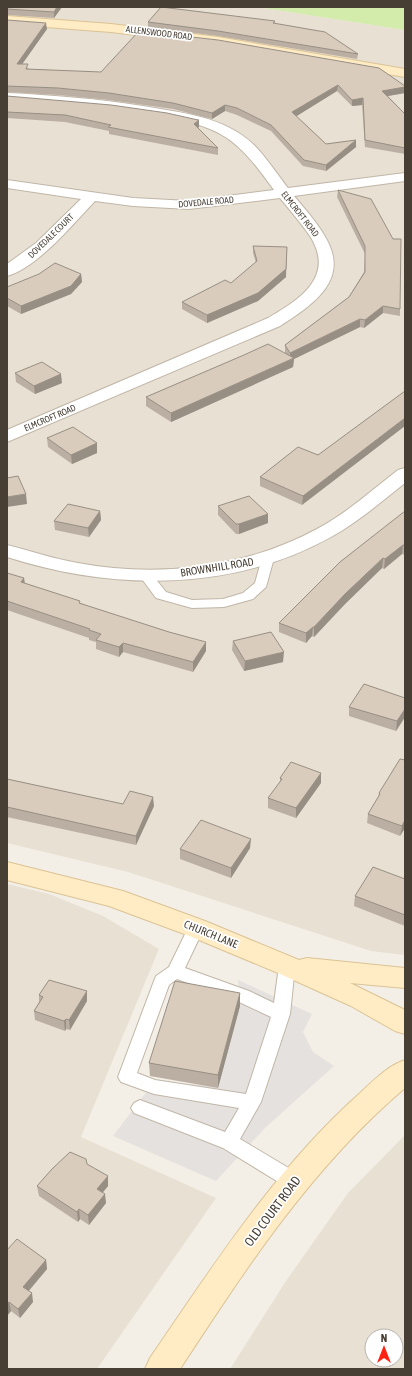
<svg xmlns="http://www.w3.org/2000/svg" width="412" height="1376" font-family="'Asap Condensed',sans-serif">
	<style>
		.residential { fill: #e8e0d3; fill-rule: evenodd }
		.green { fill: #d3ebab }
		.parking { fill: #e5e1de }
		.lines { fill: none; stroke-linecap: round; stroke-linejoin: round }
		.lane-casing { stroke: #c0b6a8; stroke-width: 2 }
		.street-casing { stroke: #c0b6a8; stroke-width: 2 }
		.secondary-casing { stroke: #dbc394; stroke-width: 2 }
		.lane { fill: #fff; fill-rule: evenodd }
		.street { fill: #fff; fill-rule: evenodd }
		.secondary { fill: #ffecc5; fill-rule: evenodd }
		.wall { fill: #bbafa3 }
		.shaded-wall { fill: #988f84 }
		.building { fill: #d9ccbd; stroke: #988f84 }
		.labels { text-anchor: middle; stroke-width: 3.5; stroke-linejoin: round; paint-order: stroke }
		.far-street-label { font-size: 9px; fill: #473e34; stroke: #fff }
		.street-label { font-size: 11px; fill: #473e34; stroke: #fff }
		.near-street-label { font-size: 13px; fill: #473e34; stroke: #fff }
	</style>
	<rect width="100%" height="100%" fill="#f4efe6"/>
	<path class="residential" d="M7,7h250l148,23v925l-34,-4 -243,-79 -121,-29z
		M7,884l42,10 54,22 56,33 -78,188 135,61 -119,171h-90z
		M405,1135v234h-175l56,-88 62,-88zM372,1336h24v24h-24z"/>
	<path class="green" d="M257,7h148v23z"/>
	<path class="parking" d="M238,980l74,34 -9,18 10,20 21,14 -68,61 -50,54 -103,-45 41,-54 64,4 22,-80z"/>
	<g class="lines">
		<g class="lane-casing">
			<path id="lane" d="M268,554l5,1 1,3 -8,29 -13,12 -29,8 -32,1 -36,-10 -17,-23 1,-3h10l16,20 26,8 31,-1 20,-6 12,-10 7,-25 1,-3z
				M196,922l6,2 2,4 -19,40 64,23 25,12 5,-37 2,-5 6,-1 6,1 2,5 -5,48 -29,88 -21,37 62,37 2,6 -2,6 -7,2 -7,-2 -65,-40 -89,-35 -3,-5 3,-5 6,-3 85,32 14,-24 -85,-14 -33,-12 -3,-5 36,-96 2,-5 13,-9 21,-43zM177,979l60,22 34,16 -25,77 -91,-14 -18,-7 32,-88z"/>
		</g>
		<g class="street-casing">
			<path id="street" d="M7,93c46,2 91,6 136,13 39,7 81,10 111,39 12,12 23,29 34,43l117,-15v8l-111,15c10,12 22,25 30,39 28,44 -10,69 -44,91l-273,116v-12l261,-112c31,-18 68,-41 42,-82 -9,-13 -20,-26 -30,-38l-91,11 -56,-3 -38,-5c-21,22 -58,67 -88,75v-12l29,-21 45,-44 -74,-11v-8l126,18 56,3 85,-11c-14,-19 -27,-38 -47,-52 -24,-16 -53,-19 -81,-23 -46,-7 -92,-12 -139,-14z
				M405,468v15c-24,19 -47,39 -74,54 -99,55 -218,54 -324,20v-12c24,6 47,14 71,18 80,15 167,5 239,-34 30,-16 55,-39 81,-59z"/>
		</g>
		<g class="secondary-casing">
			<path id="secondary" d="M7,16l104,8 107,13 187,32v8l-187,-32 -107,-13 -104,-8z
				M7,862l116,29 82,30 94,39 8,-2 98,10v20l-55,-5 55,27v24l-10,-3 -44,-25 -73,-33 -91,-38 -78,-29 -102,-26z
				M405,1060v28c-93,79 -159,180 -225,281h-35l5,-11c63,-92 125,-189 209,-264 14,-13 28,-28 46,-34z"/>
		</g>
		<use href="#lane" class="lane"/>
		<use href="#street" class="street"/>
		<use href="#secondary" class="secondary"/>
	</g>
	<path class="wall" d="M7,7h55l-8,11 -47,-3z
		M7,20l40,9 -25,35 7,5 376,17v7l-17,3 17,18v40l-40,-7 -3,-42 -10,1 -15,-15 -41,25 30,28 30,-4v7l-30,24 -23,-5 -32,-35 -34,-16 -12,-4 -13,8 -39,-10 -64,-9 -50,-5 -52,-3z
		M275,21v3l83,30 -1,5 -139,-23 -70,-9v-5z
		M7,96l192,24v7l-1,1 20,20v7l-109,-21v-3l-44,-9 -58,-4z
		M338,190l62,119v7l-17,-3 -19,15 -4,-1 -66,32 -1,8 -122,55 -25,-16v-9l139,-44v-8l64,-48 15,-25 1,-18 -28,-57z
		M253,246l33,31 -28,24 -51,22 -25,-14v-7l49,-19 25,-20 -3,-10z
		M81,274l1,8 -11,12 -50,20 -14,-8v-19z
		M15,373l47,10 -27,11 -19,-12z
		M47,438l50,15 -25,11 -24,-17z
		M318,455l-16,50 -42,-19v-9z
		M218,506l50,8v9l-29,11h-3l-18,-19z
		M100,511l1,9 -12,17 -34,-7 -1,-9z
		M405,511v44l-3,-1 -18,15 -2,-1 -37,36 -31,33 -2,-1 -6,7 -27,-11v-9z
		M7,573l17,5 1,5 55,20 126,48 -13,21 -70,-20 -4,5 -23,-8v-7l-7,-2v-2l-82,-28z
		M233,641l50,21 -39,9 -12,-21z
		M405,698v19l-9,14 -47,-15v-9z
		M405,760v68l-5,8 -33,-13 1,-9 10,-17 1,-4z
		M321,773v10l-25,35 -28,-10v-10l12,-15v-5z
		M7,779l116,25 31,2 -18,39 -129,-28z
		M250,848l-19,30 -51,-19v-10z
		M405,879v47l-51,-20 1,-10z
		M87,991v10l-17,29 -4,-1 -1,2 -30,-11 -1,-9 5,-9v-7z
		M240,993v13l-22,82 -68,-12 -1,-13z
		M87,1164l21,22 -5,6 3,11 -17,22 -9,-6 -2,3 -39,-26 -2,-10z
		M7,1250l39,10 1,9 -18,22 4,11 -13,16 -9,-7 -4,5z"/>
	<path class="shaded-wall" d="M57,7h5l-8,11v-6z
		M46,23l1,6 -29,41 -1,-6z
		M338,85l-1,6 -45,28v-7z
		M405,87v6l-23,4v-6z
		M363,98l-1,7 -10,1v-6z
		M225,105v6l-13,8v-6z
		M199,120v7l-5,3v-6z
		M356,140v7l-30,24v-6z
		M287,247l-1,30 -28,24 -51,22v-8z
		M81,274l1,8 -11,12 -50,20v-8z
		M383,306v7l-19,15 1,-8z
		M360,319v8l-66,32 -1,8 -122,55v-9l119,-53v-7z
		M61,374l1,9 -27,11 -1,-8z
		M405,418v8l-103,79 1,-9z
		M97,443v10l-25,11 -1,-9z
		M26,494l1,10 -20,3v-10z
		M100,511l1,9 -12,17 -1,-9z
		M268,514v9l-29,11v-10z
		M403,545l-1,9 -18,15 1,-10z
		M383,558l-1,10 -37,36 -31,33v-10l31,-33z
		M24,578l1,10 -4,-6z
		M313,627l-1,9 -6,7v-10z
		M206,642v9l-13,21v-10z
		M123,643v9l-4,5v-10z
		M284,652l-1,10 -39,9 1,-10z
		M405,709v8l-9,14 1,-10z
		M321,773v10l-25,35v-10z
		M153,797l1,9 -18,39v-9z
		M405,820v8l-5,8 2,-10z
		M251,839l-1,9 -19,30v-10z
		M87,991v10l-17,29 -1,-10z
		M240,993v13l-22,82v-13z
		M66,1019v10l-1,2 -1,-10z
		M108,1176v10l-10,12 -1,-9z
		M105,1194l1,9 -17,22 -1,-10z
		M79,1209l1,10 -2,3 -1,-10z
		M46,1260l1,9 -23,27 -1,-9z
		M32,1293l1,9 -13,16 -2,-9z
		M9,1302l2,9 -4,5v-11z"/>
	<path class="building" d="M7,7h50l-3,5 -47,-3z
		M161,7l114,14 -2,2 52,9 33,22 -140,-23 -70,-9z
		M7,20l39,3 -29,41h11l-2,5 75,3 38,-41 79,9 161,28 26,18v1l-23,4 23,23v34l-40,-8 -2,-42 -11,2 -14,-15 -46,27 34,32 30,-4 -30,25 -22,-5 -33,-35 -34,-17 -12,-3 -13,8 -39,-10 -64,-10 -51,-5 -51,-2z
		M7,96l104,9 56,8 31,7h1l-5,4 24,24 -110,-21 3,-2 -46,-10 -58,-3z
		M338,190l33,9 22,40h8l-1,70 -17,-3 -18,14 -5,-1 -70,34 -5,-8 64,-48 16,-25v-26z
		M253,246l34,1 -1,22 -28,24 -51,22 -25,-13 43,-22 6,3 26,-22z
		M55,263l26,11 -10,12 -50,20 -14,-8v-11l32,-13z
		M268,344l26,14 -123,55 -25,-16 98,-42z
		M42,362l19,12 -27,12 -19,-13z
		M405,391v27l-102,78 -43,-19 38,-30 20,8z
		M73,427l24,16 -26,12 -24,-17z
		M18,476l8,18 -19,3v-19z
		M249,496l19,18 -29,10h-3l-18,-18z
		M68,504l32,7 -12,17 -34,-7z
		M405,511v34h-2l-18,14 -2,-1 -38,36 -31,33h-1l-7,6 -27,-10 61,-61z
		M7,573l17,5 -3,4 59,19 -1,2 90,29 37,10 -13,20 -70,-19 -4,4 -23,-7 5,-6 -12,-4 1,-1 -83,-28z
		M271,632l13,20 -39,9 -12,-20z
		M364,684l41,14v11l-8,12 -48,-14z
		M400,759l5,1v60l-3,6 -34,-12 12,-20 -1,-1z
		M291,762l30,11 -25,35 -28,-10 14,-19 -2,-1z
		M7,779l116,25 7,-13 23,6 -17,39 -129,-29z
		M201,820l50,19 -20,29 -51,-19z
		M373,867l32,12v36l-50,-19z
		M49,980l38,11 -18,29 -3,-1 -2,2 -30,-10 9,-14 -4,-2z
		M175,981l65,12 -22,82 -69,-12z
		M70,1152l16,7 1,5 21,12 -11,13 8,5 -17,21 -9,-6 -2,3 -40,-26 15,-17z
		M17,1239l29,21 -23,27 9,6 -14,16 -9,-7 -2,3v-55z"/>
	<g class="labels">
		<g class="far-street-label">
			<text transform="translate(159 33) rotate(7)" y="3">ALLENSWOOD ROAD</text>
			<text transform="translate(206 202) rotate(-5)" y="3">DOVEDALE ROAD</text>
			<text transform="translate(300 214) rotate(52)" y="3">ELMCROFT ROAD</text>
			<text transform="translate(51 236) rotate(-44)" y="3">DOVEDALE COURT</text>
			<text transform="translate(50 418) rotate(-23)" y="3">ELMCROFT ROAD</text>
		</g>
		<g class="street-label">
			<text transform="translate(217 567) rotate(-9)" y="4">BROWNHILL ROAD</text>
			<text transform="translate(211 934) rotate(22)" y="4">CHURCH LANE</text>
		</g>
		<g class="near-street-label">
			<text transform="translate(272 1211) rotate(-53)" y="5">OLD COURT ROAD</text>
		</g>
	</g>
	<rect width="412" height="1376" fill="none" stroke="#473e34" stroke-width="16"/>
	<g transform="translate(384 1348)"><circle r="19" fill="#ffffff" stroke="#b5b2ae"/>
	<path d="M0-3L7 15L0 10L-7 15Z" fill="#ff2312"/>
	<text y="-6" font-size="11" font-weight="bold" text-anchor="middle" fill="#473e34">N</text>
	</g>
</svg>
